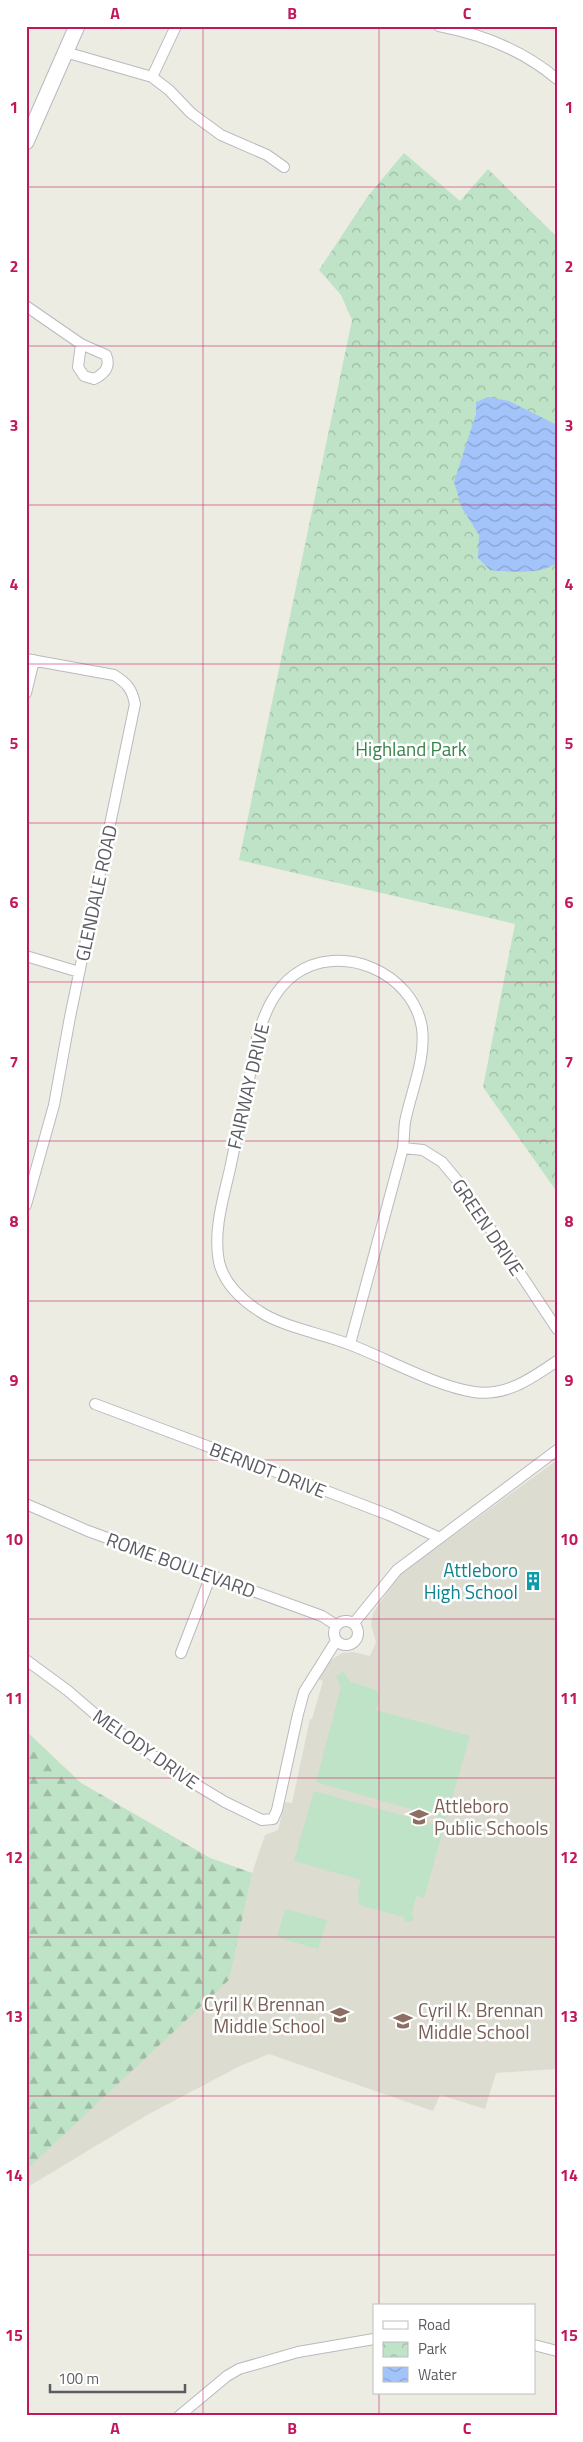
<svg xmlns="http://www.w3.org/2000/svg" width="583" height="2442" font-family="'Titillium Web',sans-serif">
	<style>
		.education { fill: #dcdcd0 }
		.forest { fill: url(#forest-firs) }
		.park { fill: url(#park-crowns) }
		.garden { fill: #bfe3c6 }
		.water { fill: url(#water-waves) }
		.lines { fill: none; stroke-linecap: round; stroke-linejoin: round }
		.minor-casing { stroke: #b9bac0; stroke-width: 12 }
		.secondary-casing { stroke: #b7b9c0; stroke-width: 17 }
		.minor { stroke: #fff; stroke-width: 10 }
		.secondary { stroke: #fff; stroke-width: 15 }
		.grid { fill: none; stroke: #c2185b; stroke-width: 1; stroke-opacity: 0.55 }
		.labels { text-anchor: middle; stroke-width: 5; stroke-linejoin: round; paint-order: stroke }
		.park-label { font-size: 19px; fill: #38834b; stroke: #fff }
		.street-label { font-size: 19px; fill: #5a5c62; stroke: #fff }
		.culture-label { font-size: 19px; fill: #0d838f; stroke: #fff; text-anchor: end }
		.education-label { font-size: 19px; fill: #785e54; stroke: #fff; text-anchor: start }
		.neatline { fill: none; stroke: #c2185b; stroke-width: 2 }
		.grid-label { font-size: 16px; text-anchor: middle; font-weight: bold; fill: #c2185b }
	</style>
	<defs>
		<pattern id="forest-firs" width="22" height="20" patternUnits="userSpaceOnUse" patternTransform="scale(1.25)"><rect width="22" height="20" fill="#bfe3c6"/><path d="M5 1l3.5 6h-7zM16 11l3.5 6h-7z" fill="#9ebba4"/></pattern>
		<pattern id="park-crowns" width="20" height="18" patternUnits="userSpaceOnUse" patternTransform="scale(1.25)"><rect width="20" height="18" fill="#bfe3c6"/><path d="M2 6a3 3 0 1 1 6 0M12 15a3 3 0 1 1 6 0" fill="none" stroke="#9ebba4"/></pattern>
		<pattern id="water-waves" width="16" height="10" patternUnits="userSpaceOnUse" patternTransform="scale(1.25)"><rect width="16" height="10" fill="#a3c3fb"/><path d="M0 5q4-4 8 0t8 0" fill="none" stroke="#88a2cf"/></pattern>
	</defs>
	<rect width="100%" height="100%" fill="#ecece2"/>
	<path class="education" d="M557,1460v609l-61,4 -11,36 -45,-14 -7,16 -164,-57 -29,12 -93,49 -121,73v-457l55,52 129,75 42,15 13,-38 13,-5 7,-28 7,1 18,-84h2l11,-38 -5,-2 10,-17 14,-9 11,-1 17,4 6,-14 -5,-18 2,-11 26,-38z"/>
	<path class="forest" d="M26,1731l55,52 129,75 42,15 -23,107 -203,190z"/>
	<path class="park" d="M404,153l56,48 28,-32 69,68v955l-74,-105 32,-163 -276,-64 113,-540 -11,-25 -22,-25 49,-74z"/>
	<path class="garden" d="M343,1672l8,10 26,8 2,10 -3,10 94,26 -24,83 -130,-37 25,-95 -5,-11z
		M314,1791l130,36 -20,71 -8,-2 -4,17 2,6 -3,3 -6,-1 -1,-4 -45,-12 -1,-14 3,-11 -67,-19z
		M285,1909l42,11 -9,29 -41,-12z"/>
	<path class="water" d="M488,397l21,4 48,24v138c-17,12 -47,9 -67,7l-12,-12 1,-23 -17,-27 -8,-26 22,-68v-12z"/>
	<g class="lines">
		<g class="minor-casing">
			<path id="minor" d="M439,26c42,8 85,25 118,53
				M65,52l87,25 17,13 22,23 30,22 46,20 17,12
				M152,77l24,-51
				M26,306l55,38 25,11c5,12 -2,19 -12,24l-10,-3 -6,-9 3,-23
				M26,659l88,16c13,8 18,14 21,29l-65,313 -16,88 -28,100
				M26,693l8,-33
				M26,956l53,16
				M403,1148l20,2 19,12 20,24 95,143
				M350,1344l53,-196c1,-8 1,-18 2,-26 6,-31 21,-62 17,-94 -9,-56 -82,-87 -128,-53 -20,15 -28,36 -36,58 -8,46 -19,91 -28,136 -7,30 -17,63 -11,93 5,21 23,38 40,49 23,16 65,23 92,34 37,14 84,41 123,47 32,5 58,-14 83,-31
				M95,1404l192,72 102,39 51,23
				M26,1504l62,27 234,85 14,9
				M334 1633a12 12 0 1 1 24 0a12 12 0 1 1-24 0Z
				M354,1623l43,-53 160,-120
				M181,1653l30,-78
				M26,1660l41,30 35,30 83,58 40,24 37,18 11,-1 4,-9 21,-96 6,-22 32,-51
				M534,2345l23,6
				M179,2416l48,-40 12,-7 59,-17 76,-13"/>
		</g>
		<g class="secondary-casing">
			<path id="secondary" d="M26,142l51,-116"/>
		</g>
		<use href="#minor" class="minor"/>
		<use href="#secondary" class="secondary"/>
	</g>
	<path class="grid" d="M203,26v2390M379,26v2280M26,187h531M26,346h531M26,505h531M26,664h531M26,823h531M26,982h531M26,1141h531M26,1301h531M26,1460h531M26,1619h531M26,1778h531M26,1937h531M26,2096h531M26,2255h531M379,2393v23"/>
	<defs>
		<g id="building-bare" transform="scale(1.5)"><path d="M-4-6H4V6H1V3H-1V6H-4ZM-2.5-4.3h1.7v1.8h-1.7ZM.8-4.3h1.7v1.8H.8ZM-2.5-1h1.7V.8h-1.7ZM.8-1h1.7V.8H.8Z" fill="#0f9aa8" stroke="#fff" stroke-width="2.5" paint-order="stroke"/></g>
		<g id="school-bare" transform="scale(1.5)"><path d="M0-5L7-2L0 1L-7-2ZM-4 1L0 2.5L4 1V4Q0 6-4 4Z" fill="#8d6e63" stroke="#fff" stroke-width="2.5" paint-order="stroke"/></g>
	</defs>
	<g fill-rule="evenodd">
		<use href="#building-bare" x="533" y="1581"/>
		<use href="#school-bare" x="419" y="1817"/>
		<use href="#school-bare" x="340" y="2015"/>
		<use href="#school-bare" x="403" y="2021"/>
	</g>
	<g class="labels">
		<g class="park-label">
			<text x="411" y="756">Highland Park</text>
		</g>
		<g class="street-label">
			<text transform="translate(96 893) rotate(-78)" y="7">GLENDALE ROAD</text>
			<text transform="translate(248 1086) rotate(-77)" y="7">FAIRWAY DRIVE</text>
			<text transform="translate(488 1227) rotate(56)" y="7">GREEN DRIVE</text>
			<text transform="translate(268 1470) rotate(21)" y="7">BERNDT DRIVE</text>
			<text transform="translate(181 1565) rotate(20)" y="7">ROME BOULEVARD</text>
			<text transform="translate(146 1749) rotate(35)" y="7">MELODY DRIVE</text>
		</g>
		<g class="culture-label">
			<text x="518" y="1577">Attleboro<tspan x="518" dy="22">High School</tspan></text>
		</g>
		<g class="education-label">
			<text x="434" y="1813">Attleboro<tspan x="434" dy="22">Public Schools</tspan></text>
			<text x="325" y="2011" text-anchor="end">Cyril K Brennan<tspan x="325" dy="22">Middle School</tspan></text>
			<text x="418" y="2017">Cyril K. Brennan<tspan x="418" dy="22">Middle School</tspan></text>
		</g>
	</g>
	<rect width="583" height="2442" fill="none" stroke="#ffffff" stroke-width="55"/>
	<rect x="373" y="2304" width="162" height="90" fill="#ffffff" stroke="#bdbec0"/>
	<rect x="383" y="2321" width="25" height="8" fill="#ffffff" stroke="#bdbec0"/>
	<text x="418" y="2330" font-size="15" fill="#5a5c62">Road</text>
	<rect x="383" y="2342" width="25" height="15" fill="url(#park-crowns)" stroke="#bdbec0"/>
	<text x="418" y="2354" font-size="15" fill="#5a5c62">Park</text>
	<rect x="383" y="2367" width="25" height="15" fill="url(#water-waves)" stroke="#bdbec0"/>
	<text x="418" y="2380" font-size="15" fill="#5a5c62">Water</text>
	<path d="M50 2384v8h135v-8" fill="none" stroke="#5a5c62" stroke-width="2.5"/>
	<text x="58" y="2384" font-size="15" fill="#5a5c62" stroke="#ffffff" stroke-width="4" paint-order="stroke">100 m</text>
	<rect x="28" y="28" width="528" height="2386" class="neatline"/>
	<g class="grid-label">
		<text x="115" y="19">A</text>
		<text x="292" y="19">B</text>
		<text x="467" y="19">C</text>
		<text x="14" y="113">1</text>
		<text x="569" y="113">1</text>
		<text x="14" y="272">2</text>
		<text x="569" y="272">2</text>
		<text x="14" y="431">3</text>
		<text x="569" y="431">3</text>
		<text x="14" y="590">4</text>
		<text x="569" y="590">4</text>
		<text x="14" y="749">5</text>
		<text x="569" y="749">5</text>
		<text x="14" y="908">6</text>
		<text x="569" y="908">6</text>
		<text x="14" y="1068">7</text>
		<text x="569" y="1068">7</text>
		<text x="14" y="1227">8</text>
		<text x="569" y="1227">8</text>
		<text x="14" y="1386">9</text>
		<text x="569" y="1386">9</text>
		<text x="14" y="1545">10</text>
		<text x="569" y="1545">10</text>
		<text x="14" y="1704">11</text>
		<text x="569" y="1704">11</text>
		<text x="14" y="1863">12</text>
		<text x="569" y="1863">12</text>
		<text x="14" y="2022">13</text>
		<text x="569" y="2022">13</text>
		<text x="14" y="2181">14</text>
		<text x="569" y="2181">14</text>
		<text x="14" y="2341">15</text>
		<text x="569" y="2341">15</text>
		<text x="115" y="2434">A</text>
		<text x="292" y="2434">B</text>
		<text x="467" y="2434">C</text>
	</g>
</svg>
